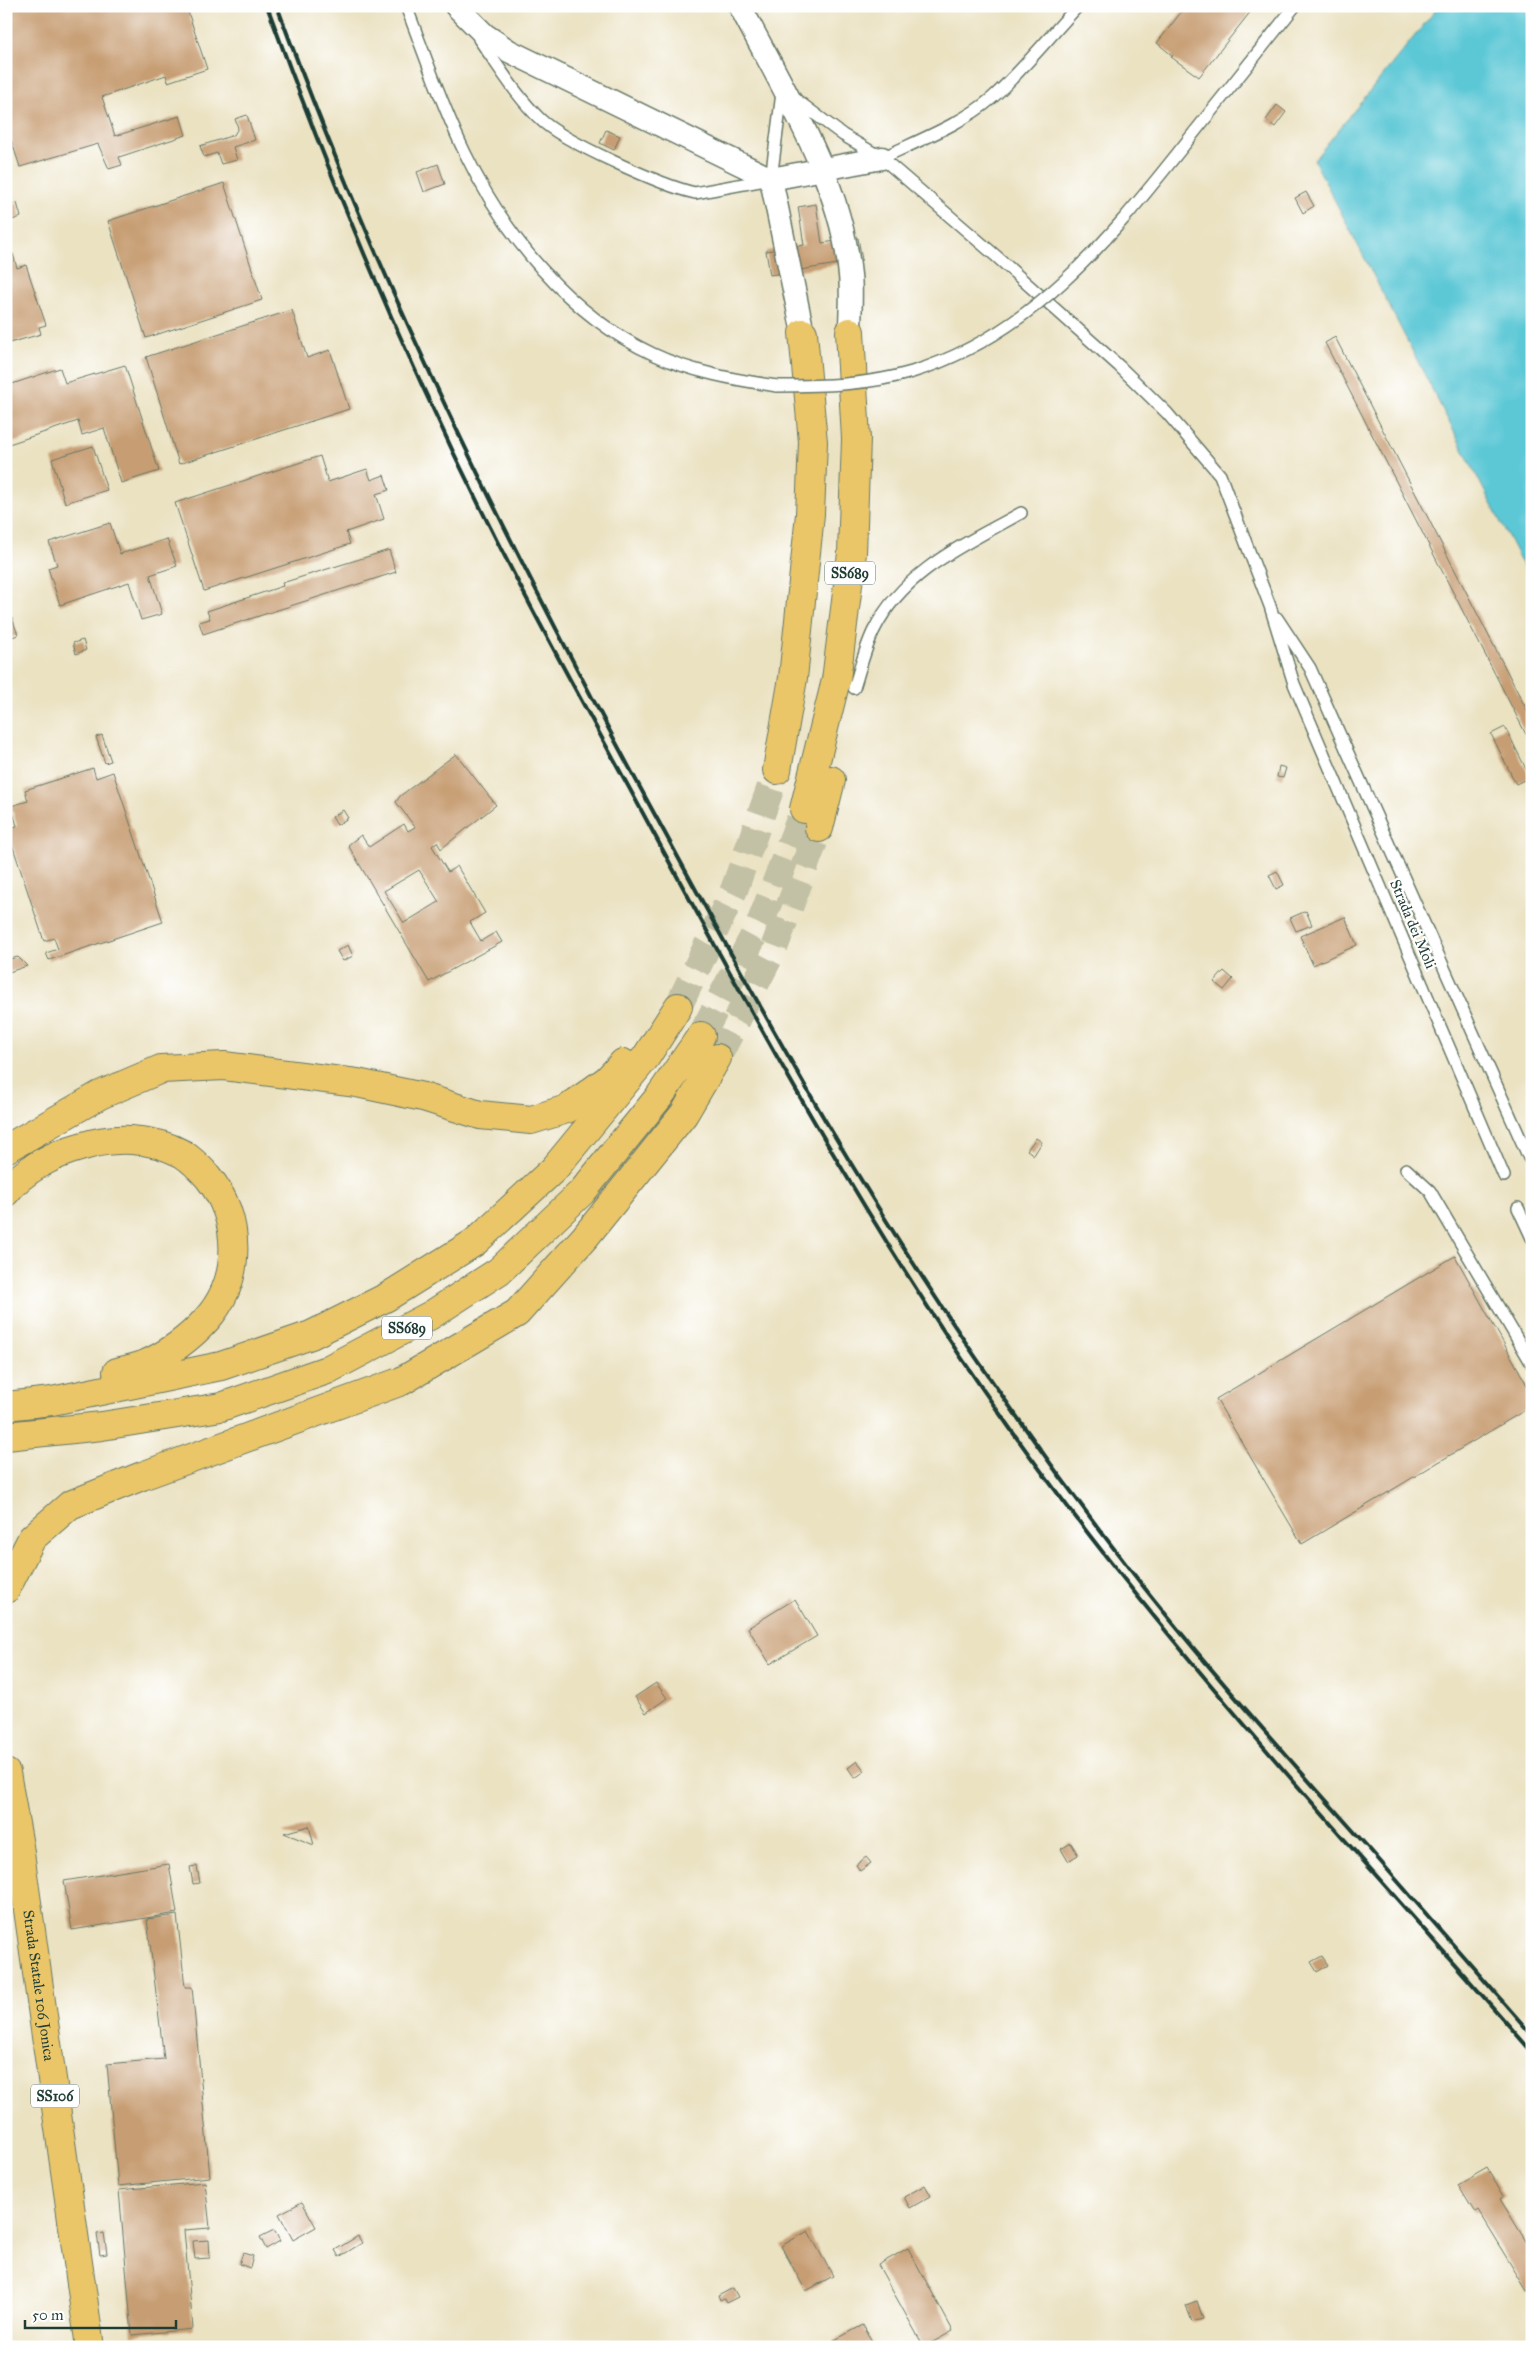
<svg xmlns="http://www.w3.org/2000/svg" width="1538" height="2353" font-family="'IM FELL Great Primer',serif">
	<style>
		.water { fill: #5cc7d5; stroke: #3e8284 }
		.building { fill: #c79e73; fill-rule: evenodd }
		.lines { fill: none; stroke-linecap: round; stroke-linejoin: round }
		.trunk-tunnel { stroke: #c2c1a6; stroke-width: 28; stroke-dasharray: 28 14; stroke-linecap: butt }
		.service-casing { stroke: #676; stroke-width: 14 }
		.minor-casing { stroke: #676; stroke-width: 25 }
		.primary-casing { stroke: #676; stroke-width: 30 }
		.trunk-casing { stroke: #676; stroke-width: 30 }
		.service { stroke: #fff; stroke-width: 11 }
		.minor { stroke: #fff; stroke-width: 22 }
		.primary { stroke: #eac669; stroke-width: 28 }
		.trunk { stroke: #eac669; stroke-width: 28 }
		.rail { stroke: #1f3d34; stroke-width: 4 }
		.service-bridge-casing { stroke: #676; stroke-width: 14; stroke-linecap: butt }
		.service-bridge { stroke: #fff; stroke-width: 11 }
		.labels { text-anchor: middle; stroke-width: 4.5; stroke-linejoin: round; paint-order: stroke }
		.shield { fill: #fff; stroke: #627771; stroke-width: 1 }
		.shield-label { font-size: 14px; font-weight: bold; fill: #1f3d34 }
		.street-label { font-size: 15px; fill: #1f3d34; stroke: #fff }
	</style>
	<rect width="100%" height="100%" fill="#fff"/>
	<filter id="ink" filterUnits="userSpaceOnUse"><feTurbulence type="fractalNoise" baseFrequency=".02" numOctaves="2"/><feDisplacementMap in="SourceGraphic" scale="10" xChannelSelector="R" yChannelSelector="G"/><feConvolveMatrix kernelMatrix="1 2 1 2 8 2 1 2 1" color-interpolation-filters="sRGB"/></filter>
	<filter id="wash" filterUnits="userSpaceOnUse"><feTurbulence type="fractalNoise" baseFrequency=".0096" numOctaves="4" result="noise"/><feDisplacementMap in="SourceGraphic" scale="20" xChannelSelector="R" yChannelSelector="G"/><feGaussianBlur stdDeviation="1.12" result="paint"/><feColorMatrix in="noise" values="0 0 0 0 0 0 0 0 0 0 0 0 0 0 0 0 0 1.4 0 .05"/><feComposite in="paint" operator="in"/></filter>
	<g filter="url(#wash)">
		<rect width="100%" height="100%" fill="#ebe2c2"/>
		<path class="water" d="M1439,6h93v577l-218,-423z"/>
		<g id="blocks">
			<path class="building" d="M6,6h180l21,63 -39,13 -2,-7 -64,22 13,39 65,-20 6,19 -67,22 3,8 -13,4 -11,-25 -78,23 -14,-43z
				M1186,6h69l-56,71 -28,-20 2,-1 -16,-13z
				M1277,105l9,7 -11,15 -9,-7z
				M247,115l8,25 -22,7 4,13 -16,4 -4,-11 -13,4 -4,-11 34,-11 4,-7 -3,-9z
				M606,130l14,6 -6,14 -14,-7z
				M438,164l7,20 -21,8 -7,-20z
				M224,183l38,117 -116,38 -38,-117z
				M1306,192l8,14 -11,7 -8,-15z
				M17,203l4,14 -15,5v-16z
				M816,204l6,39 36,-5 4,22 -92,15 -4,-24 38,-6 -6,-38z
				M13,254l4,14 9,-3 20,60 -7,2 2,7 -35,10v-88z
				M292,310l15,48 23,-8 19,59 -170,55 -33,-107z
				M1335,337l197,383v26l-207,-403z
				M125,365l34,106 -38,12 -17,-55 -22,7 -4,-14 -72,24v-59l54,-18 5,15z
				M93,446l14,44 -42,13 -13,-44z
				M320,456l8,26 39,-13 4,11 13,-5 5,15 -13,4 8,25 -38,13 4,12 -146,47 -29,-88z
				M110,523l10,31 47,-15 10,27 -27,9 12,39 -21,6 -12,-38 -69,23 -12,-37 9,-3 -8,-23z
				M389,550l7,22 -193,62 -4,-12 11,-3 -3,-8 76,-25 -1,-3z
				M11,615l7,20 -12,4v-22z
				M83,640l3,10 -10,4 -3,-11z
				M1505,727l25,50 -14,7 -25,-50z
				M102,735l9,26 -6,2 -9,-26z
				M456,754l40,51 -55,44 -4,-7 -5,4 16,26 9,-6 28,47 -15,9 11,19 15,-9 6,10 -73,40 -81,-137 13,-10 8,12 35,-23 4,7 7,-4 -19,-25 4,-6zM419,870l20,32 -35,21 -20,-32z
				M1279,766l7,2 -3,10 -6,-1z
				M93,768l3,10 17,-6 50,150 -114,38 -3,-7 12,-4 -4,-11 -10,3 -37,-112 10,-3 -6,-20 17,-5 -3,-11z
				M343,810l5,8 -11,7 -5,-8z
				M1277,871l7,14 -8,4 -7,-14z
				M1306,911l6,14 -16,6 -6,-13z
				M1345,917l12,28 -44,20 -13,-29z
				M348,945l5,11 -10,5 -6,-10z
				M18,957l9,9 -21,7v-13z
				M1224,971l9,8 -9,11 -10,-8z
				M1036,1138l6,4 -8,13 -7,-5z
				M1455,1256l77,138v12l-230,138 -86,-145z
				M795,1599l22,37 -47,28 -22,-36z
				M656,1683l11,15 -21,15 -11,-16z
				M857,1761l8,10 -10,7 -7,-10z
				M309,1826l5,19 -30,-12z
				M1071,1843l7,12 -10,6 -7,-12z
				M866,1857l5,6 -11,8 -4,-6z
				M169,1864l8,49 -105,17 -8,-49z
				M197,1866l3,17 -7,1 -3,-17z
				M177,1915l8,72h7l18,190 -92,9 -11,-122 57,-5 -17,-140z
				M1322,1956l6,9 -11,7 -6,-10z
				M1487,2168l17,28 -4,3 32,52v37l-5,3 -49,-80 -3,2 -17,-28z
				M205,2182l5,46 -26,2 9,99 -61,6 -13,-145z
				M925,2185l6,11 -21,12 -6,-11z
				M302,2202l14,25 -23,13 -14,-26z
				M274,2230l6,11 -14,8 -6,-12z
				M808,2231l25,45 -27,15 -25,-45z
				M104,2233l3,21 -7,1 -3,-21z
				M358,2236l4,7 -23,14 -4,-7z
				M209,2240l1,18 -15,1 -2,-18z
				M908,2248l45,83 -29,16 -46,-82z
				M243,2253l10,3 -3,12 -11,-4z
				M733,2288l5,9 -12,6 -2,-4 -4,2 -2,-5z
				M1197,2301l6,18 -11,3 -6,-17z
				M863,2325l12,22h-39l-3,-6z"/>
		</g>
	</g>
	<g filter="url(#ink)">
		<use href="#blocks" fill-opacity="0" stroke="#676" stroke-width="1"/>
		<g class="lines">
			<path class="trunk-tunnel" d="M678,1007l56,-117 43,-120
				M701,1036l59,-112 44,-115
				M717,1058l57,-110 45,-120"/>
			<g class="service-casing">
				<path id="service" d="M406,6c19,49 36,100 59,147 40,83 104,162 188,201 38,18 83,26 124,32
					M479,39c19,26 37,57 61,80 22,22 123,67 155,74l76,-14 11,-86
					M795,99l48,36 39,23 114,98 123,110 48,47 53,62 50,131 24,78 210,492
					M882,158c35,-17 80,-34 110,-60 31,-28 58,-62 86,-92
					M1277,618l33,50 219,490
					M854,688c6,-19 11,-40 20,-58 30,-60 92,-86 147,-117
					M1406,1169l24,22 102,173
					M1518,1208l14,30"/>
			</g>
			<g class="minor-casing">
				<path id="minor" d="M456,6l29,29 24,16 262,128 111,-21
					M740,6c43,84 101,173 110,269 2,19 0,38 0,57
					M771,179l32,154"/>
			</g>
			<g class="primary-casing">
				<g id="primary">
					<path id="s1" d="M6,1773l13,73 71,501"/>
				</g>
			</g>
			<g class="trunk-casing">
				<path id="trunk" d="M777,770l16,-92 17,-164 3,-72 -10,-109
					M804,809l32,-129 16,-127 4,-114 -6,-107
					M819,828l12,-48
					M6,1149l94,-54 61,-26 63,-3 133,17 66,14 57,18 51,5 36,-11 40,-29 16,-17
					M6,1192c17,-22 48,-38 74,-45 33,-11 71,-10 103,7 9,6 18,15 25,23 33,41 35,101 -1,142 -17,19 -41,37 -64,46 -9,3 -18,5 -26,7
					M6,1406l46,-5 169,-35 90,-31 76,-38 88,-55 79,-73 92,-112 32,-50
					M6,1436l96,-10 119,-19 106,-37 104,-55 68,-44 83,-79 77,-95 42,-61
					M6,1589l26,-51 38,-33 72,-29 260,-95 115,-68 68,-76 99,-123 33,-56"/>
			</g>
			<use href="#service" class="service"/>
			<use href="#minor" class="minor"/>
			<use href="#primary" class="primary"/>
			<use href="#trunk" class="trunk"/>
			<path class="rail" d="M267,6c76,209 165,415 270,612 38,72 78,143 116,214 110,203 222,406 356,595 158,222 344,420 523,625
				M277,6c101,277 232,540 372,798 58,106 115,212 176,316 88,149 185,293 290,430 80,105 170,204 258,303 53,61 106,121 159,182"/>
			<g class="service-bridge-casing">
				<path id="service-bridge" d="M777,386c46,0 91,-1 135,-14 118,-36 195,-130 269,-223 38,-48 76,-95 114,-143"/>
			</g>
			<use href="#service-bridge" class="service-bridge"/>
		</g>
	</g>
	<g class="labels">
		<g class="shield">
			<rect x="825" y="561.5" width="50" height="23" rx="4"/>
			<rect x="382" y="1316.5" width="50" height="23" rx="4"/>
			<rect x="31" y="2084.5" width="48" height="23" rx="4"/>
		</g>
		<g class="shield-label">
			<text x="850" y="578">SS689</text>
			<text x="407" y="1333">SS689</text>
			<text x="55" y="2101">SS106</text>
		</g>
		<g class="street-label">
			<text transform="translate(1413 924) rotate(67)" y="5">Strada dei Moli</text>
			<text dy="5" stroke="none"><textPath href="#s1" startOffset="215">Strada Statale 106 Jonica</textPath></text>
		</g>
	</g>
	<rect width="1538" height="2353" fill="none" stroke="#fff" stroke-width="25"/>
	<path d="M25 2320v8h151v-8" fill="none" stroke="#1f3d34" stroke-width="2.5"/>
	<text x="32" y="2320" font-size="15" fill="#1f3d34" stroke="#ffffff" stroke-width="4" paint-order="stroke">50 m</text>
</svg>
